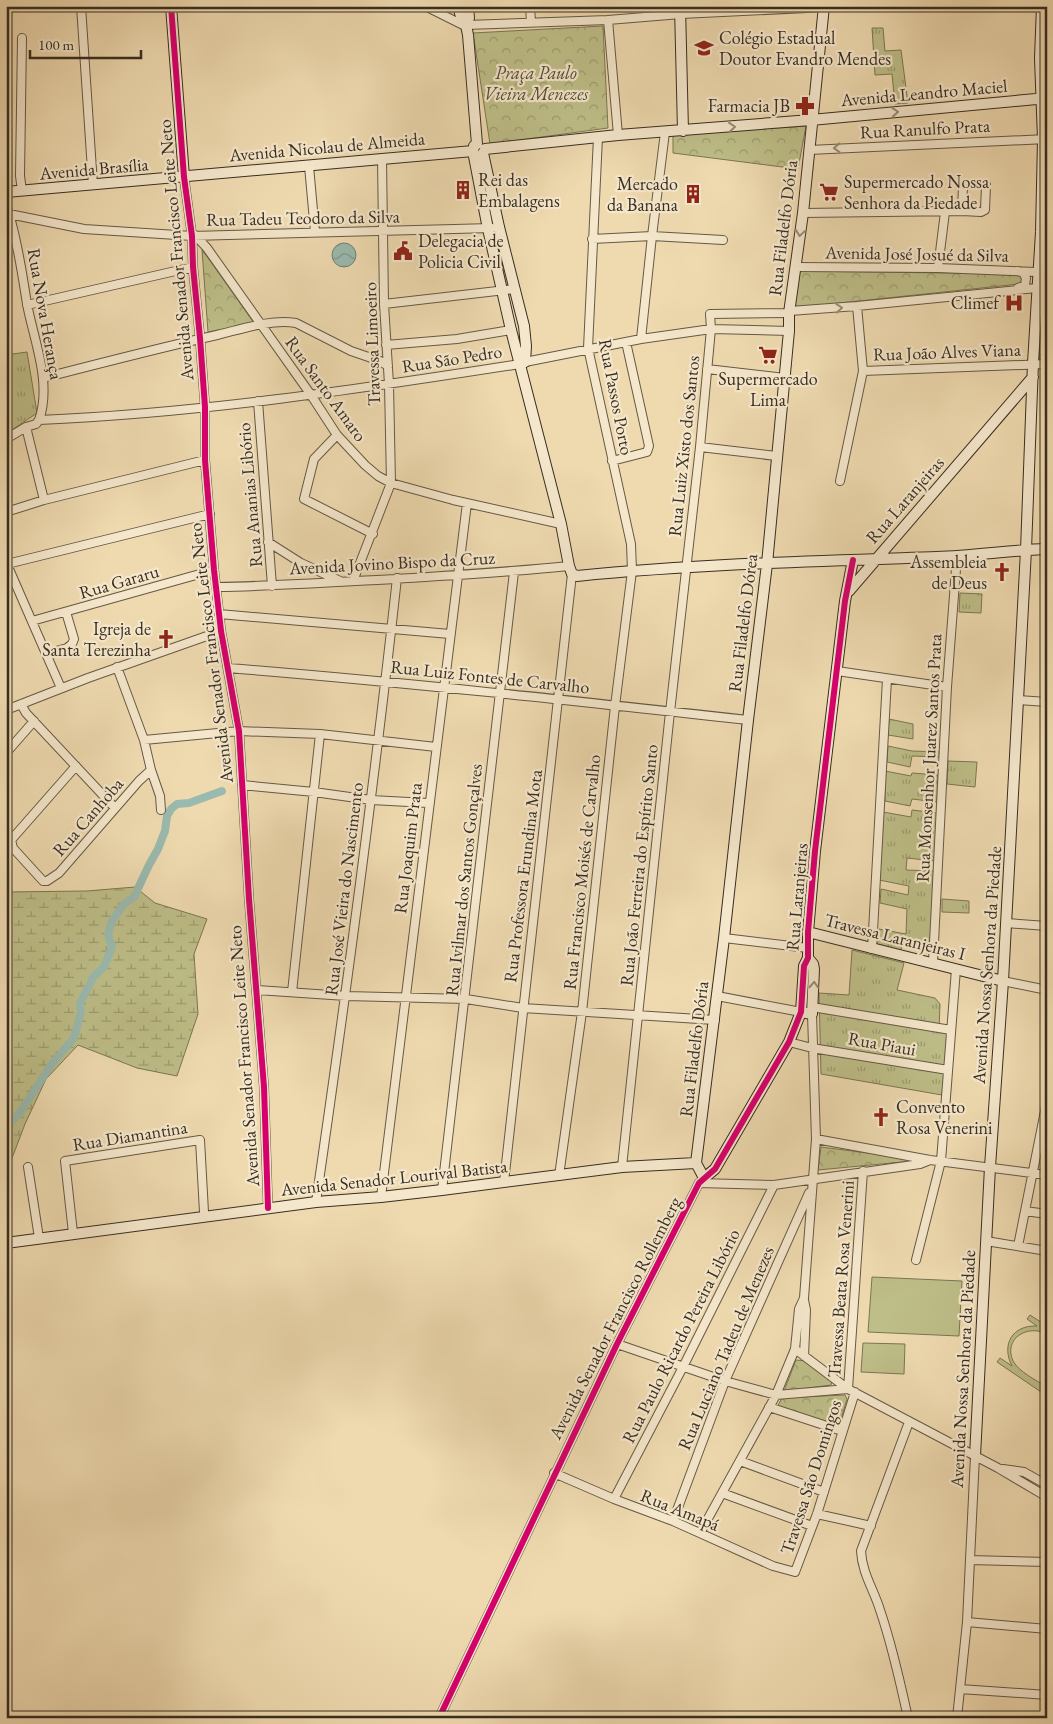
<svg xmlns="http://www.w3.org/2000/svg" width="1053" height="1724" font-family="'EB Garamond',serif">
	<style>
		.grass { fill: url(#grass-tufts); stroke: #7a7654 }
		.forest { fill: url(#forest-crowns); stroke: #7a7654 }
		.wetland { fill: url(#wetland-marsh); stroke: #7a7654 }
		.pitch { fill: #bebe88; stroke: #7a7654 }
		.water { fill: url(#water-waves); stroke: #728276 }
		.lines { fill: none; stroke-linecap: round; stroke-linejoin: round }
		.canal { stroke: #9abaaf; stroke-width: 8 }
		.street-casing { stroke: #655945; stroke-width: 10 }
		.secondary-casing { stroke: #372e21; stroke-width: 12 }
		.street { stroke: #f5e7cc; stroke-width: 8 }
		.secondary { stroke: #f5e7cc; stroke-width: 10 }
		.cycleway-casing { stroke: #f5e7cc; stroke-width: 9 }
		.cycleway { stroke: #d6006c; stroke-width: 6 }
		.oneway { stroke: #968a76 }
		.labels { text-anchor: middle; stroke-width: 4.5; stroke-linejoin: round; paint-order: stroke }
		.poi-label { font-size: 18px; fill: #372e21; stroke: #f5e7cc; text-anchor: start }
		.park-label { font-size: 18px; font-style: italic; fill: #524b36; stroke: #f5e7cc }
		.street-label { font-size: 18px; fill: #372e21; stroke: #f5e7cc }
	</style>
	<defs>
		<pattern id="grass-tufts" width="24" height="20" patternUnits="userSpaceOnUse" patternTransform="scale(1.25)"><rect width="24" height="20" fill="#bebe88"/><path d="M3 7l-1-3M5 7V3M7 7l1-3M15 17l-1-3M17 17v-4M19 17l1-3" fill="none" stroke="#9b9b6f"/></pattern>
		<pattern id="forest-crowns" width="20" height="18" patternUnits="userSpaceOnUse" patternTransform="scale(1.25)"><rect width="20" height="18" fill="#bebe88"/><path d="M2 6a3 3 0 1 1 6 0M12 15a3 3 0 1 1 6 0" fill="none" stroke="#9b9b6f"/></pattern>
		<pattern id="wetland-marsh" width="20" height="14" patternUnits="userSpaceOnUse" patternTransform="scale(1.25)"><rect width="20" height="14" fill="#bebe88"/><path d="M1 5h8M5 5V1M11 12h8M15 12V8" fill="none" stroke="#9b9b6f"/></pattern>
		<pattern id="water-waves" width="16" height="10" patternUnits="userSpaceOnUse" patternTransform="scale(1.25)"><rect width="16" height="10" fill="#9abaaf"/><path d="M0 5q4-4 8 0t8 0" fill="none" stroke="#7e988e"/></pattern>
	</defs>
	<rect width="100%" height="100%" fill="#efdab0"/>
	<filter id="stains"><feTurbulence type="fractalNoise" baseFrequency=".004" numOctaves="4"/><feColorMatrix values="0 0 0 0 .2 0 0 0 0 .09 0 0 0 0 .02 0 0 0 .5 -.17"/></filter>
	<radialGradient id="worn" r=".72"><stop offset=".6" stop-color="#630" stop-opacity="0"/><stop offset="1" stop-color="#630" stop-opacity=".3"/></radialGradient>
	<path class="grass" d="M872,28h11l2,23 16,-1 7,53 -13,1 -3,-30 -17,1z
		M27,352l10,61 -31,21v-79z
		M960,593l22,1 -1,19 -22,-1z
		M889,719l24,5v15l-25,-4z
		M888,746l24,5 28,1v5l-28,-1 -2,11 -23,-5z
		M948,761l29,1 -2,25 -28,-3z
		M885,771l26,5 1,-3 26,2 -1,27 -25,-3 -2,7 -25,-5z
		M912,810l25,3 -2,48 -28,-3 -1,12 28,1 -1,73 -29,-6 -4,15 -24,-5 3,-19 27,5 1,-25 -27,-6 1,-14 27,6 1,-9 -30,-6 4,-68 28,5z
		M942,899l27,2v12l-27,-1z
		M852,950l52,13 -7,27 38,8 5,6 -1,27 9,1 -6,63 -121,-21 -2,-81 30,2z"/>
	<path class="forest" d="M603,26l5,102 -118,16 -17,-111z
		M806,126l-8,43 -125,-16v-18z
		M202,250l6,8 46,65 -46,9z
		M799,271l221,3 3,2 -1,6 -3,2 -226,24z
		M1043,300l4,1v58h-8z
		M821,1147l102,13 -105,10z
		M796,1360l11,1 25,20 -1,4 -47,6z
		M845,1395l2,4 -8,27 -62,-19 5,-9z"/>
	<path class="wetland" d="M135,887l20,16 52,16 -13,35 4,60 -21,62 -40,-8 -59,-23 -32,34 -21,45 -19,50v-282l81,-1z"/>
	<path class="pitch" d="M872,1277l90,4 -3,55 -91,-4z
		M1030,1315l17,11v8c-19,-10 -44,4 -34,27 6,11 23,19 34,26v9l-50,-34 3,-4 12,8c-11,-21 0,-41 25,-40l-10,-7z
		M863,1343l42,1 -1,30 -43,-2z"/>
	<path class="water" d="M332 255a12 12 0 1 1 24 0a12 12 0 1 1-24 0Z"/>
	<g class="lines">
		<path class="canal" d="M6,1126l13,-12 32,-49 23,-27 7,-26 -1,-9 14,-27 10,-9 8,-20 -4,-13 4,-13 12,-17 10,-7 15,-32 9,-16 7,-18 2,-15 4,-7 6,-5 12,-1 33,-12"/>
		<g class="street-casing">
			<path id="street" d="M81,6l12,179
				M425,6l38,19h3l142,-5 73,-6 167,-8
				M530,6l1,16
				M608,20l10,115
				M809,150l238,-11
				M309,166l6,66
				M184,177l8,59 1,31 7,71 5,69v53l9,110 7,61 18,100 10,168 15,188 4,121
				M22,191l-2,-15 2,-138
				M6,206l3,8 75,15 108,7 300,-8
				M962,211l1,-25
				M803,213l159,-2 19,1 4,-2 1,-25
				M9,214c9,29 13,59 18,90 7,37 25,79 12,116
				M195,235l12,13 104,147 26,40 28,30 13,11 13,7 62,17 108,24
				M592,239l60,-3 71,4
				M795,267l143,1 99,4
				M938,268l7,-56
				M1018,271l5,2 3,5 -1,7 -7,3
				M384,304l131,-15
				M27,305l166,-38
				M790,311l67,-5 180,-18
				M641,339l11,-103 13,-104
				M386,345l71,-6 54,-9
				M525,362l116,-23 70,-10 78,2
				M707,369l78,9
				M863,371l184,-7
				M43,378c58,-15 116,-30 174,-43 25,-6 53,-16 79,-12l55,28 29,10 8,5
				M258,401l14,185
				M26,427l18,73
				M337,435l-23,24 -10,40 69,35
				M6,439l20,-12 10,-3 3,-4c162,-7 321,-31 481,-56
				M700,447l76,9
				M612,461l35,-9 2,-6 -23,-104
				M840,481l23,-110 -6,-65
				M6,512l38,-12 161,-40
				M268,542l33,21 39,18
				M6,562l55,126
				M7,564l203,-50
				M353,581l38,-98 -2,-99 -5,-80 -2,-145
				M217,587c59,-1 119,-5 178,-8 58,-4 116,-7 174,-13
				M219,614l231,20
				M32,621l182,-51
				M46,654l21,-6 5,-4 2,-5 -8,-27
				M117,667l27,73 7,30 9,26 1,14
				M228,668c174,14 347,33 520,52
				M837,671l110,16
				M1018,700l29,2
				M21,704l5,9 89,95
				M6,710l82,-32 133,-47
				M144,740l95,-9 81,3 116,13
				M6,753l28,-32
				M76,766l-65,74 2,8 30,33h4l12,-8 80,-92 12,-11
				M242,785l72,7 57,8 57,3
				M6,832l5,8
				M1006,923l41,3
				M724,938l84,10
				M872,949l15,-270
				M933,962l14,-275 10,-131
				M1003,981l44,9
				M257,990l89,6 120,3 57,9 192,12
				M292,992l28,-258
				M717,996l84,16
				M812,1007l139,23
				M812,1014l4,125
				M789,1042l23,6 136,22
				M28,1167l11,71
				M622,1167l48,-455 30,-265 11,-118 -1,-15 79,-1
				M559,1176l23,-164 33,-306 17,-135 -1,-27 -43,-196 10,-211
				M504,1182l68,-608
				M699,1183l75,2 146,-21 10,-4
				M442,1190l72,-618
				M381,1197l86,-694
				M316,1202c30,-207 58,-415 81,-624
				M1025,1211l22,3
				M73,1233l-8,-72 135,-21 4,72
				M986,1241l61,10
				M1018,1246l29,-145
				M916,1260l25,-99 15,-192
				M804,1300l2,10 -2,46
				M617,1344l108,37 51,14 72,-6
				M795,1349l53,40 150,79 49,29
				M848,1389l15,-218
				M769,1407l73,24
				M740,1461l84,31
				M1003,1469l21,3 23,13
				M554,1473l60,26 59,22 100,45 22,6 22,-58 38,-122
				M722,1493l90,33
				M614,1499l69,-132 91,-182
				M817,1514l54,12
				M673,1521l52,-140 84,-188
				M700,1533l76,-138 19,-46 4,-40 5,-11 12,-159 114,21 117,15
				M970,1560l77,2
				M967,1622l80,7
				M960,1689l87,6
				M439,1718l178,-374 82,-161 5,-5
				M908,1718c-8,-37 -16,-73 -28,-108 -6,-20 -18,-37 -19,-59l48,-129
				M957,1718l10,-96 8,-166"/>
		</g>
		<g class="secondary-casing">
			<path id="secondary" d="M171,6l13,171
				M458,6l3,11 5,8 2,10 9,109 -3,2 -1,5
				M680,6l3,125
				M466,25l3,-7 -1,-12
				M485,149l133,-14 193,-15 236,-22
				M473,151l15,78 23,101 50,194 8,42 3,8 5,2c120,-12 240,-15 360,-19 37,-1 73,-7 110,-8
				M483,153l16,74 25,99 2,20 -1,16 -5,2
				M6,192l467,-41
				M849,591l184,-214
				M808,932l195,49
				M801,1012l11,2 2,-45 -1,-5 -5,-6
				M696,1163l28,-225 24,-218 19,-156 22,-233v-18l14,-100 21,-207
				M696,1163l8,15 11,-9 74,-127 12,-30 3,-46 4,-8v-26l7,-81 30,-250 8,-41
				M6,1243l310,-41 65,-5 61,-7 180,-23 74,-4
				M975,1456l15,-289 13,-186 23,-431 7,-187 8,-131 2,-93 -3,-81 2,-52"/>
		</g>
		<use href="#street" class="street"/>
		<use href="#secondary" class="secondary"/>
		<g class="cycleway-casing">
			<path id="cycleway" d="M171,6l13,171 8,59 1,31 7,71 5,69v53l9,110 7,61 18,100 10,168 15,188 4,121
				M439,1718l178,-374 82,-161 16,-14 74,-127 12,-30 3,-46 4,-8v-26l7,-81 30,-250 8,-41"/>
		</g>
		<use href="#cycleway" class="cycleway"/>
	</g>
	<defs><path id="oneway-chevron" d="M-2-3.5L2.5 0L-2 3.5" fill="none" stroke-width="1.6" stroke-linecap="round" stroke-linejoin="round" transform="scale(1.25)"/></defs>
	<g class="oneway">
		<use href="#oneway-chevron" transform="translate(895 112) rotate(-5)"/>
		<use href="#oneway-chevron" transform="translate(732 127) rotate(-5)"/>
		<use href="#oneway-chevron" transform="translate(837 148) rotate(177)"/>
		<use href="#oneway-chevron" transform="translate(800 233) rotate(98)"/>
		<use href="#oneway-chevron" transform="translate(839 308) rotate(-4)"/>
		<use href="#oneway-chevron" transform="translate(814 985) rotate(-87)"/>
	</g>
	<defs>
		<g id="school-bare" transform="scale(1.5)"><path d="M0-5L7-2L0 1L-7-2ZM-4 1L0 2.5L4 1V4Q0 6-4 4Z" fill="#8f2418" stroke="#f5e7cc" stroke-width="2.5" paint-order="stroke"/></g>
		<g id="pharmacy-bare" transform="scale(1.5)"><path d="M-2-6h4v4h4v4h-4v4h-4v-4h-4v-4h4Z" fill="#8f2418" stroke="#f5e7cc" stroke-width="2.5" paint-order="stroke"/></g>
		<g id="building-bare" transform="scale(1.5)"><path d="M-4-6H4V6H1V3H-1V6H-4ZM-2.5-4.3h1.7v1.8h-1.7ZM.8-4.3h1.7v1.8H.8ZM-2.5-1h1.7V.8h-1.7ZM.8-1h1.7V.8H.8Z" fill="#8f2418" stroke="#f5e7cc" stroke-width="2.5" paint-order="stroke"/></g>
		<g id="supermarket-bare" transform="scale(1.5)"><path d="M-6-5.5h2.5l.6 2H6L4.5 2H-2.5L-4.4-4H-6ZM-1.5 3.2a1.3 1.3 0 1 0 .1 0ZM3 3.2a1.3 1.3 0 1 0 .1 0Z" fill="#8f2418" stroke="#f5e7cc" stroke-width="2.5" paint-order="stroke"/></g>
		<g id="civic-bare" transform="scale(1.5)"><path d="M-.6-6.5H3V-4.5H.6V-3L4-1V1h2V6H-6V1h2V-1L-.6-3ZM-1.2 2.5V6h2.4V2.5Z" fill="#8f2418" stroke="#f5e7cc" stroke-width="2.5" paint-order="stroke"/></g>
		<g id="hospital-bare" transform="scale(1.5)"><path d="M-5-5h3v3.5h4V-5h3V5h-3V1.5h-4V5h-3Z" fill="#8f2418" stroke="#f5e7cc" stroke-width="2.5" paint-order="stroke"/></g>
		<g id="church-bare" transform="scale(1.5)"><path d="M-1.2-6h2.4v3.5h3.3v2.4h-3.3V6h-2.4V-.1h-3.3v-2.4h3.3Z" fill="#8f2418" stroke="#f5e7cc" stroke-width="2.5" paint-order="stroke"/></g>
	</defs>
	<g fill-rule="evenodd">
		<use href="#school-bare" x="704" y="48"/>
		<use href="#pharmacy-bare" x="805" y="106"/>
		<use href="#building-bare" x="463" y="190"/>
		<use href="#supermarket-bare" x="829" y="192"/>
		<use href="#building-bare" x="693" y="194"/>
		<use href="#civic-bare" x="403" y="251"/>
		<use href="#hospital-bare" x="1014" y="303"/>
		<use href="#supermarket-bare" x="768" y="355"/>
		<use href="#church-bare" x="1002" y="572"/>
		<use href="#church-bare" x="166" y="639"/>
		<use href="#church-bare" x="881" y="1117"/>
	</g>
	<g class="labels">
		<g class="poi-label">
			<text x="719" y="44">Colégio Estadual<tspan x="719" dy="21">Doutor Evandro Mendes</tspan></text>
			<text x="790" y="112" text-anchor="end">Farmacia JB</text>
			<text x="478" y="186">Rei das<tspan x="478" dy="21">Embalagens</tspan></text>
			<text x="844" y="188">Supermercado Nossa<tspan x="844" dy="21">Senhora da Piedade</tspan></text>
			<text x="678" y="190" text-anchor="end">Mercado<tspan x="678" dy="21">da Banana</tspan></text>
			<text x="418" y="247">Delegacia de<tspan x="418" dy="21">Policia Civil</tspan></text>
			<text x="999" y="309" text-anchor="end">Climef</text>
			<text x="768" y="385" text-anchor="middle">Supermercado<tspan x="768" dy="21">Lima</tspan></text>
			<text x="987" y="568" text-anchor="end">Assembleia<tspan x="987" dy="21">de Deus</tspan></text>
			<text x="151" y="635" text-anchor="end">Igreja de<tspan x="151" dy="21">Santa Terezinha</tspan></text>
			<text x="896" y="1113">Convento<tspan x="896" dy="21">Rosa Venerini</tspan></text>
		</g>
		<g class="park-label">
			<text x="536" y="79">Praça Paulo<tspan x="536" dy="21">Vieira Menezes</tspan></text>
		</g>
		<g class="street-label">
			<text transform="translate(924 93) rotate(-5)" y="6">Avenida Leandro Maciel</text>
			<text transform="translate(925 129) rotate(-3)" y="6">Rua Ranulfo Prata</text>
			<text transform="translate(327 147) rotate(-5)" y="6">Avenida Nicolau de Almeida</text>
			<text transform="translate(94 169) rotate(-5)" y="6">Avenida Brasília</text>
			<text transform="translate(303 218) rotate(-1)" y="6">Rua Tadeu Teodoro da Silva</text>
			<text transform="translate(783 228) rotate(-83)" y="6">Rua Filadelfo Dória</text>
			<text transform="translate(176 250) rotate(-95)" y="6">Avenida Senador Francisco Leite Neto</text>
			<text transform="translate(917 254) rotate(1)" y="6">Avenida José Josué da Silva</text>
			<text transform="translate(45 314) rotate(80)" y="6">Rua Nova Herança</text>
			<text transform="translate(372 344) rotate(-92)" y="6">Travessa Limoeiro</text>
			<text transform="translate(947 352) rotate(-2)" y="6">Rua João Alves Viana</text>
			<text transform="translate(452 359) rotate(-9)" y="6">Rua São Pedro</text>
			<text transform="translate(326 389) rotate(54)" y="6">Rua Santo Amaro</text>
			<text transform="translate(616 397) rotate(79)" y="6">Rua Passos Porto</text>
			<text transform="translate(684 446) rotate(-84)" y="6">Rua Luiz Xisto dos Santos</text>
			<text transform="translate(250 495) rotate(-95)" y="6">Rua Ananias Libório</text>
			<text transform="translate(905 500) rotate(-49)" y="6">Rua Laranjeiras</text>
			<text transform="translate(392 563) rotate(-3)" y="6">Avenida Jovino Bispo da Cruz</text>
			<text transform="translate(119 582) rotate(-16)" y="6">Rua Gararu</text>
			<text transform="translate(743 623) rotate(-83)" y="6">Rua Filadelfo Dórea</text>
			<text transform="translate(211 653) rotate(-97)" y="6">Avenida Senador Francisco Leite Neto</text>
			<text transform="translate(490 677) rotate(6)" y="6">Rua Luiz Fontes de Carvalho</text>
			<text transform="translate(929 758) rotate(-87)" y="6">Rua Monsenhor Juarez Santos Prata</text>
			<text transform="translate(88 817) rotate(-49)" y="6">Rua Canhoba</text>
			<text transform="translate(408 848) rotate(-83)" y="6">Rua Joaquim Prata</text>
			<text transform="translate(639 865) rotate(-84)" y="6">Rua João Ferreira do Espírito Santo</text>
			<text transform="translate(582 872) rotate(-84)" y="6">Rua Francisco Moisés de Carvalho</text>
			<text transform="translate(523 876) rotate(-83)" y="6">Rua Professora Erundina Mota</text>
			<text transform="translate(464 880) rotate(-84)" y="6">Rua Ivilmar dos Santos Gonçalves</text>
			<text transform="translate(344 889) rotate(-83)" y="6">Rua José Vieira do Nascimento</text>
			<text transform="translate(797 897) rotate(-85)" y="6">Rua Laranjeiras</text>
			<text transform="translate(895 937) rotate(14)" y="6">Travessa Laranjeiras I</text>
			<text transform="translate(987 965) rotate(-86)" y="6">Avenida Nossa Senhora da Piedade</text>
			<text transform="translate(882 1044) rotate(10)" y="6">Rua Piaui</text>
			<text transform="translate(694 1049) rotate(-83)" y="6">Rua Filadelfo Dória</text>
			<text transform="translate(244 1056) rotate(-94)" y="6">Avenida Senador Francisco Leite Neto</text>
			<text transform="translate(130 1136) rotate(-9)" y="6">Rua Diamantina</text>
			<text transform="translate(394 1178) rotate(-6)" y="6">Avenida Senador Lourival Batista</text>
			<text transform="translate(841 1279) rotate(-86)" y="6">Travessa Beata Rosa Venerini</text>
			<text transform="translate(615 1318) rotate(-63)" y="6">Avenida Senador Francisco Rollemberg</text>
			<text transform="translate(681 1336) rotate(-63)" y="6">Rua Paulo Ricardo Pereira Libório</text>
			<text transform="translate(726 1348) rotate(-67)" y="6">Rua Luciano Tadeu de Menezes</text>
			<text transform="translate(963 1369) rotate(-87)" y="6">Avenida Nossa Senhora da Piedade</text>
			<text transform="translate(811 1477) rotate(-72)" y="6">Travessa São Domingos</text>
			<text transform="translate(680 1510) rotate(22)" y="6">Rua Amapá</text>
		</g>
	</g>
	<rect width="1053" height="1724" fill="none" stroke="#efdab0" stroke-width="25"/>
	<rect x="8" y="8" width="1038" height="1709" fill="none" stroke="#372e21" stroke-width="2.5"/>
	<rect x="12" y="12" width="1028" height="1699" fill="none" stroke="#372e21"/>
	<path d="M30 50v8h111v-8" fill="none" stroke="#372e21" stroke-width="2.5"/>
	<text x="38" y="50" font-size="15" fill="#372e21" stroke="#f5e7cc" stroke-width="4" paint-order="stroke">100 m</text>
	<rect width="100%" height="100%" filter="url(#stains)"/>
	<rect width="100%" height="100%" fill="url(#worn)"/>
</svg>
